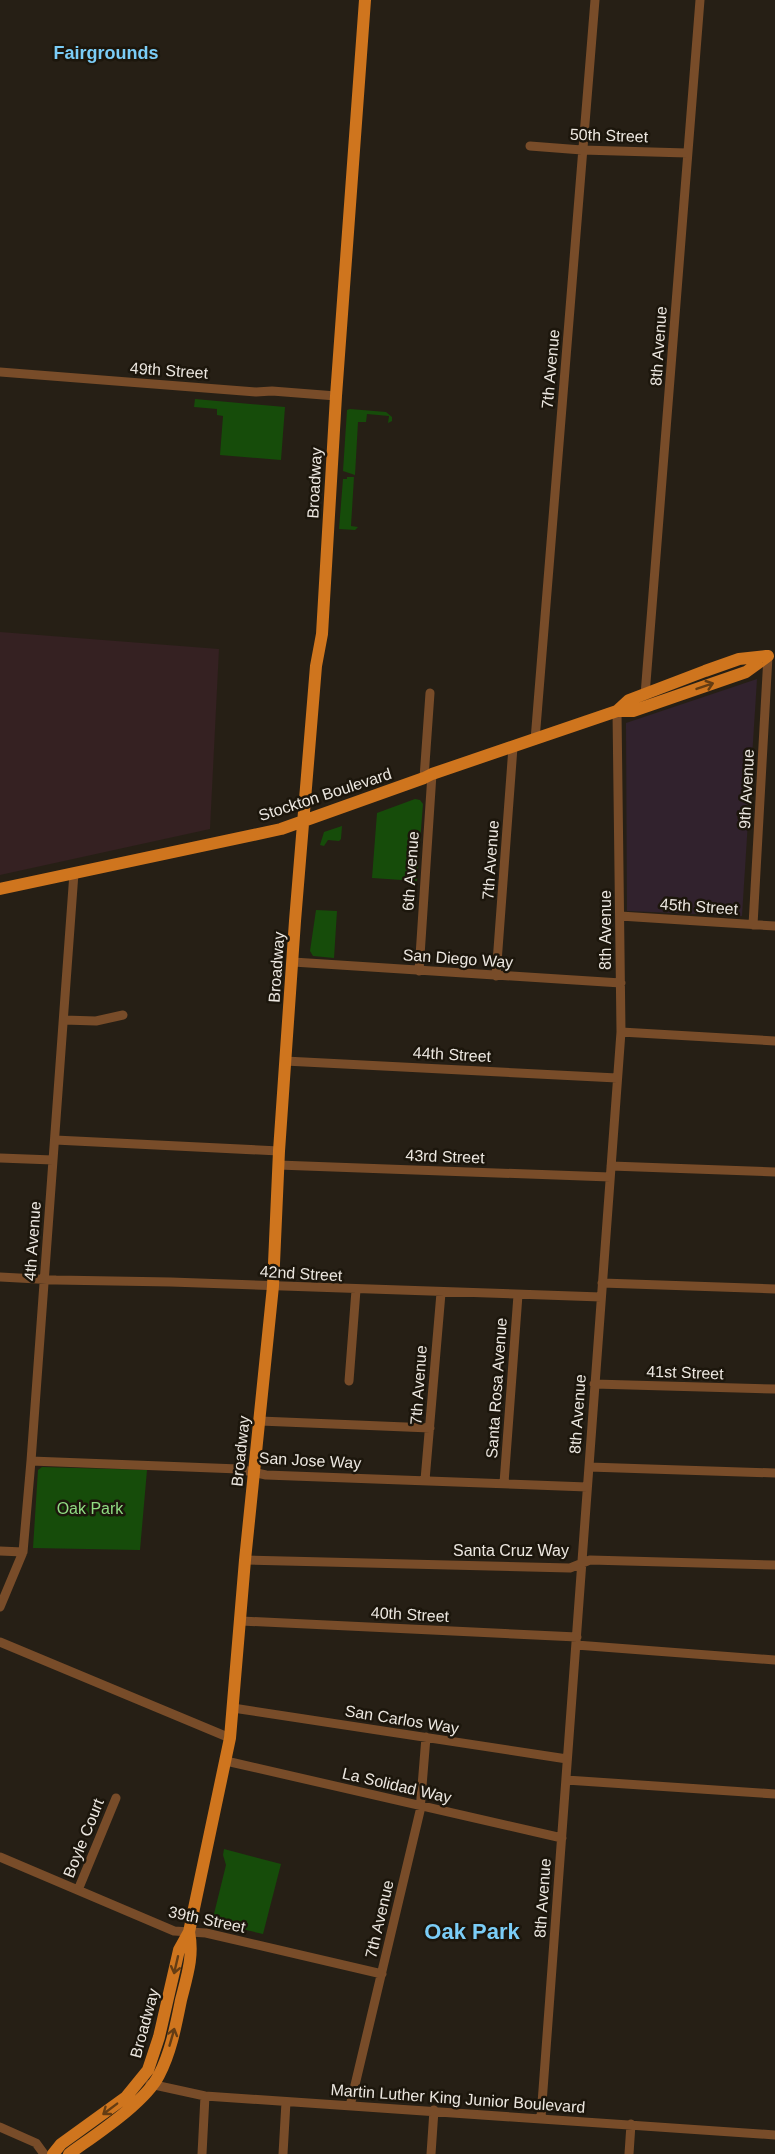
<svg xmlns="http://www.w3.org/2000/svg" width="775" height="2154" font-family="Helvetica,sans-serif">
	<style>
		.education { fill: #31222d }
		.medical { fill: #352122 }
		.green { fill: #164c0a }
		.lines { fill: none; stroke-linecap: round; stroke-linejoin: round }
		.minor { stroke: #784c29; stroke-width: 9 }
		.major { stroke: #cf751e; stroke-width: 12 }
		.oneway { stroke: #643c13 }
		.labels { text-anchor: middle; stroke-width: 5; stroke-linejoin: round; paint-order: stroke }
		.street-label { font-size: 16px; fill: #ece7e0; stroke: #1c160c }
		.park-label { font-size: 16px; fill: #91db83; stroke: #1c160c }
		.neighbourhood-label { font-size: 18px; font-weight: bold; fill: #7bcdf7; stroke: #1c160c }
		.district-label { font-size: 22px; font-weight: bold; fill: #7bcdf7; stroke: #1c160c }
	</style>
	<rect width="100%" height="100%" fill="#261f15"/>
	<path class="education" d="M757,679l-15,237 -115,-5 -1,-188z"/>
	<path class="medical" d="M0,632l219,17 -9,180 -210,46z"/>
	<path class="green" d="M195,399l90,8 -4,53 -61,-5 3,-39 -6,-1v-6l-23,-2z
		M350,409l36,3 6,5v4l-4,2 1,-7 -22,-2 -1,8h-8l-3,53 -12,-4 4,-61z
		M347,477h7l-3,49 7,1 -3,3 -16,-1 4,-50h4z
		M415,799l5,1 3,4 -6,77 -45,-3 5,-65z
		M342,826l-1,13 -2,2 -11,-1 -4,6 -4,-1 4,-13z
		M316,910l21,1 -3,47 -21,-2 -3,-5z
		M42,1467l105,3 -7,80 -107,-2 5,-78z
		M224,1849l57,15 -18,70 -51,-12 14,-57 -3,-10z"/>
	<g class="lines">
		<path class="minor" d="M530,146l52,4 105,3
			M0,372l256,20 16,-1 64,5
			M645,695l55,-695
			M535,740l60,-740
			M424,778l6,-85
			M620,916l155,10
			M753,925l15,-269
			M293,962l328,21
			M419,971l13,-197
			M496,976l17,-229
			M64,1020l32,1 27,-6
			M621,1032l154,9
			M285,1061l332,17
			M55,1140l224,11
			M0,1158l53,2
			M278,1165l332,12
			M611,1166l164,6
			M0,1277l56,3 115,2 430,15
			M602,1283l173,6
			M349,1381l7,-91
			M594,1384l181,5
			M260,1421l170,7
			M31,1461l208,8 27,6 321,12
			M589,1467l186,6
			M425,1480l16,-187
			M504,1483l14,-188
			M0,1551l23,1
			M245,1560l325,8 20,-8 185,5
			M0,1607l23,-55 8,-91 43,-588
			M241,1621l336,16
			M0,1642l230,96
			M576,1645l199,15
			M233,1708l334,51
			M226,1761l336,77
			M566,1780l209,14
			M0,1857l174,74 32,2 176,41
			M78,1890l38,-92
			M150,2084l55,12 570,39
			M350,2106l70,-295 6,-74
			M541,2117l80,-1085 -4,-321
			M0,2127l36,16 8,11
			M202,2154l3,-58
			M283,2154l3,-52
			M431,2154l3,-44
			M629,2154l2,-30"/>
		<path class="major" d="M617,711l12,-11 76,-29 34,-12 27,-3
			M0,889l281,-60 143,-51 8,-4 185,-63h16l113,-39 22,-16
			M53,2154l8,-10 65,-47 22,-27 11,-33 20,-87 10,-18 41,-194 15,-178 28,-274 6,-135 16,-230 21,-255 6,-32 14,-238 29,-396
			M69,2154c26,-19 76,-51 90,-79 12,-23 17,-50 22,-75 6,-24 13,-44 8,-68"/>
	</g>
	<defs><path id="oneway-shaft" d="M-6 0H5M1.5-3L5.5 0L1.5 3" fill="none" stroke-width="1.6" stroke-linecap="round" stroke-linejoin="round" transform="scale(1.5)"/></defs>
	<g class="oneway">
		<use href="#oneway-shaft" transform="translate(705 686) rotate(-19)"/>
		<use href="#oneway-shaft" transform="translate(176 1965) rotate(103)"/>
		<use href="#oneway-shaft" transform="translate(172 2037) rotate(-74)"/>
		<use href="#oneway-shaft" transform="translate(110 2109) rotate(143)"/>
	</g>
	<g class="labels">
		<g class="street-label">
			<text transform="translate(609 135) rotate(2)" y="6">50th Street</text>
			<text transform="translate(658 346) rotate(-86)" y="6">8th Avenue</text>
			<text transform="translate(550 369) rotate(-85)" y="6">7th Avenue</text>
			<text transform="translate(169 370) rotate(4)" y="6">49th Street</text>
			<text transform="translate(314 483) rotate(-87)" y="6">Broadway</text>
			<text transform="translate(746 789) rotate(-87)" y="6">9th Avenue</text>
			<text transform="translate(325 794) rotate(-18)" y="6">Stockton Boulevard</text>
			<text transform="translate(490 860) rotate(-86)" y="6">7th Avenue</text>
			<text transform="translate(410 871) rotate(-86)" y="6">6th Avenue</text>
			<text transform="translate(699 906) rotate(4)" y="6">45th Street</text>
			<text transform="translate(605 930) rotate(-90)" y="6">8th Avenue</text>
			<text transform="translate(458 958) rotate(4)" y="6">San Diego Way</text>
			<text transform="translate(276 967) rotate(-86)" y="6">Broadway</text>
			<text transform="translate(452 1054) rotate(3)" y="6">44th Street</text>
			<text transform="translate(445 1156) rotate(2)" y="6">43rd Street</text>
			<text transform="translate(32 1241) rotate(-86)" y="6">4th Avenue</text>
			<text transform="translate(301 1273) rotate(3)" y="6">42nd Street</text>
			<text transform="translate(685 1372) rotate(2)" y="6">41st Street</text>
			<text transform="translate(418 1385) rotate(-86)" y="6">7th Avenue</text>
			<text transform="translate(496 1388) rotate(-86)" y="6">Santa Rosa Avenue</text>
			<text transform="translate(577 1414) rotate(-86)" y="6">8th Avenue</text>
			<text transform="translate(240 1451) rotate(-84)" y="6">Broadway</text>
			<text transform="translate(310 1460) rotate(3)" y="6">San Jose Way</text>
			<text x="511" y="1556">Santa Cruz Way</text>
			<text transform="translate(410 1614) rotate(3)" y="6">40th Street</text>
			<text transform="translate(402 1719) rotate(9)" y="6">San Carlos Way</text>
			<text transform="translate(397 1785) rotate(13)" y="6">La Solidad Way</text>
			<text transform="translate(83 1838) rotate(-68)" y="6">Boyle Court</text>
			<text transform="translate(542 1898) rotate(-86)" y="6">8th Avenue</text>
			<text transform="translate(207 1919) rotate(12)" y="6">39th Street</text>
			<text transform="translate(379 1919) rotate(-77)" y="6">7th Avenue</text>
			<text transform="translate(144 2023) rotate(-75)" y="6">Broadway</text>
			<text transform="translate(458 2098) rotate(4)" y="6">Martin Luther King Junior Boulevard</text>
		</g>
		<g class="park-label">
			<text x="90" y="1514">Oak Park</text>
		</g>
		<g class="neighbourhood-label">
			<text x="106" y="59">Fairgrounds</text>
		</g>
		<g class="district-label">
			<text x="472" y="1939">Oak Park</text>
		</g>
	</g>
</svg>
